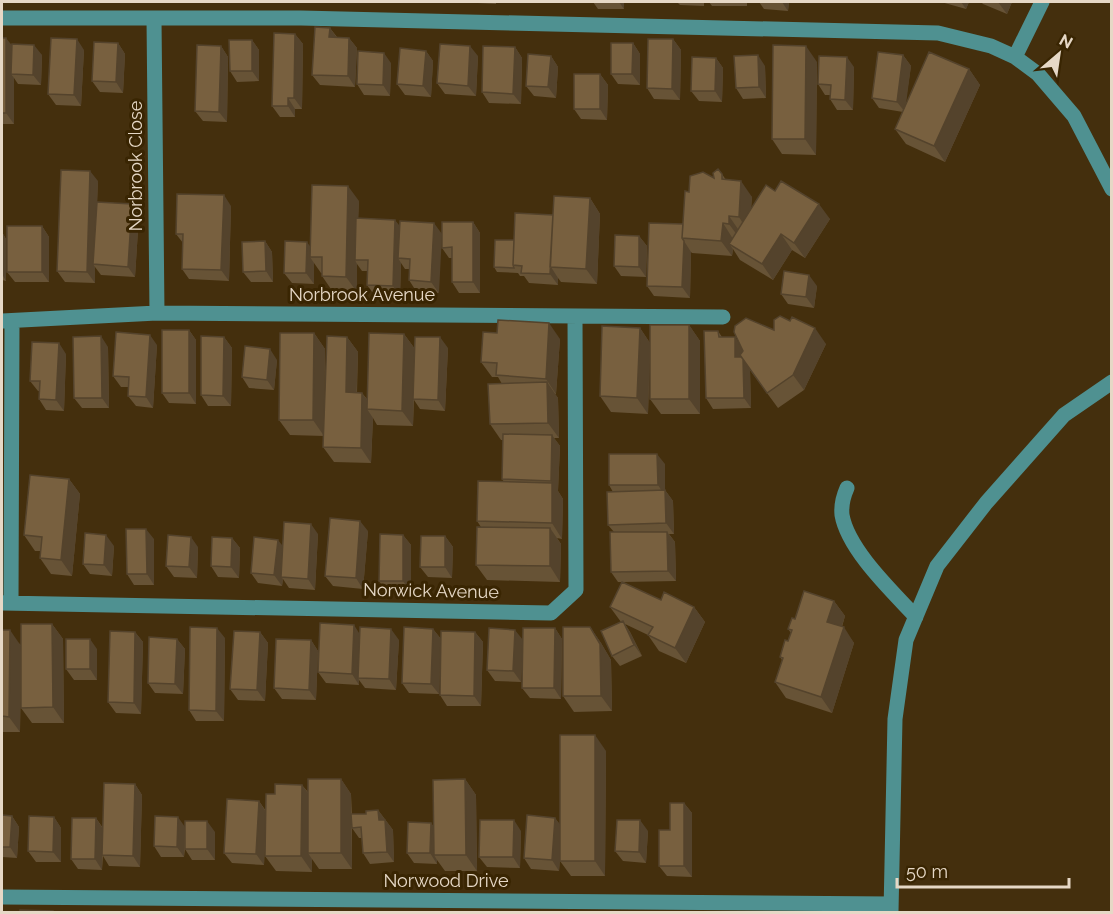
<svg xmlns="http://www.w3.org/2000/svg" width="1113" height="914" font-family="Raleway,sans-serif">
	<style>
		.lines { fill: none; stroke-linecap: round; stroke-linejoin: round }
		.minor { stroke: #4f9191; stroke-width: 15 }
		.wall { fill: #675336 }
		.shaded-wall { fill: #54432c }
		.building { fill: #78603f; stroke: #54432c; stroke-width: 1.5 }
		.labels { text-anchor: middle; stroke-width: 6; stroke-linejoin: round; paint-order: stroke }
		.street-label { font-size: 18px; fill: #e6d8c6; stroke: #392502 }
	</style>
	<rect width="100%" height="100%" fill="#442f0d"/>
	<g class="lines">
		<path class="minor" d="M2,18h299l637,15 53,13 24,11 23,17 36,42 38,73
			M154,19l3,294
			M1015,57l27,-55
			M2,321l155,-8 566,4
			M847,488c-4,9 -6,17 -5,27 6,35 51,77 74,102
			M2,603l549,10 25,-23 -1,-274
			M11,603l1,-282
			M2,897l889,7
			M891,912l4,-193 11,-79 31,-74 49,-63 78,-88 48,-33"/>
	</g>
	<path class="wall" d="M458,2h38v2l-37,-2z
		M593,2h31v7h-26z
		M677,2h27v4l-24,-1z
		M709,2h38v4h-35z
		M759,2h30l-1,9 -24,-2z
		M941,2h28l-3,7z
		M981,2h31l-5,12 -24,-10z
		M330,28l7,9 12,1 8,10 -2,39 -35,-2 -8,-10z
		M295,34l8,10 -1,65h-7v8h-15l-8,-11z
		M2,38l10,7 30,10 -1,30 -23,-1 -4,-6v46h-12z
		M673,39l8,11 -1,50 -26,-1 -7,-11z
		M252,40l7,10v31l-22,1 -7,-11z
		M118,43l7,11 -2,39 -23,-1 -8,-11z
		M633,43l7,11v31l-22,-1 -7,-10z
		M221,46l7,11 -1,65 -24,-1 -8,-10z
		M515,47l7,11 -1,46 -32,-1 -7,-11z
		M84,50l-3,56 -25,-1 -8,-11z
		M426,51l7,10 -2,36 -26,-2 -8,-11z
		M903,55l8,11 -6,40 64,-37 11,16 -35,77 -39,-18 -11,-15 8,-17 -24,-4 -7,-10z
		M478,56l-2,40 -31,-2 -8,-11z
		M551,56l7,11 -2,31 -22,-2 -8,-10z
		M716,58l7,10 -1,34 -23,-1 -8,-10z
		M817,62l-1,93 -34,-1 -10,-15z
		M391,63l-1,33 -26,-1 -7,-11z
		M765,66l1,32 -23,1 -7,-11z
		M854,67l-1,43h-16l-7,-11v-4h-5l-7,-11z
		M600,74l8,11 -1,35 -26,-1 -7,-10z
		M722,174l4,6 26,17 -1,12 24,-18 55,28 -25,39 -13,-8 -19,30 -33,-20 -7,-11 -1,7 -40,-3 -1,-1 -1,46 -36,-2 -7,-10 36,-62 31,-46z
		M98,181l-1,21 35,2 7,11 -4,62 -34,-2 -6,-8v16l-30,-1 -8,-11z
		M590,198l10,16 -3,70 -36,-2 -3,-4v7l-29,-2 -5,-7h-4l-2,-3 -21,-1 -3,-5 20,-26 39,-26z
		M359,201l-1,17 37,2 44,73 -23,-2 -7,-11v-11h-4l-4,-6 -1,34 -25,-1 -8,-11 1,-14h-6l-5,-7v28h-24l-11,-16v-3h-1l-7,-10v21l-22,-1 -8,-10z
		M231,206l-2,75 -40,-2 -7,-10 1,-26 -7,-9z
		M473,222l7,11v60h-21l-7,-11v-24h-3l-7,-10z
		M42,226l7,11v45h-34l-8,-10z
		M2,232l4,7v42l-4,-1z
		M639,236l8,10 -1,31 -25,-1 -7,-10z
		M265,241l7,11 1,30h-22l-8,-10z
		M817,286l-3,22 -26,-4 -7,-10z
		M689,325l11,16v73h-39l-11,-15v-46l-2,61 -37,-2 -11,-16 40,-68 10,15z
		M189,330l7,10v64l-27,-1 -7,-10z
		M774,330l52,14 -22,46 -26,18 -28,-38 1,38 -38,1 -7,-11 12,-67 4,6h13l4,7z
		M314,333l11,16 -1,87 -34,-1 -11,-15z
		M404,334l11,15 33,-1 -3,63 -25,-2 -6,-9 -1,26 -36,-1 -4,-7 -2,45 -37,-1 -11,-15 24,-110 11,15 -1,41h5l5,6z
		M224,337l8,11 -1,58h-23l-7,-11z
		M560,339l-4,55h-1l3,4 1,40h-5l6,8 -2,45 5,8 -1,40 -5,-1 4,6 -1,38 -73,-2 -11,-15 5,-38 -4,-6 27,-39 -2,-3 1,-39h-2l-11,-16 12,-40 -4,-7h-6l-11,-15z
		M157,345l-4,63 -17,-2 -8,-10 1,-9h-8l-8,-11z
		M108,347l1,61h-27l-8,-10z
		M66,354l-2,57 -18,-1 -7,-11v-8h-1l-8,-10z
		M277,360l-3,30 -25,-2 -7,-11z
		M665,464v26l8,11 1,33h-5l6,8 1,39 -53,1 38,18 33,7 11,15 -19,41 -27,-12 -11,-16 -23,-11 5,8 12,24 -22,10 -8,-10 9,-34 -11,-15 12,-25h-4l-7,-10 3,-40 -6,-7 5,-33 -4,-7z
		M69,479l11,15 -8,82 -21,-2 -11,-16 1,-7h-6l-11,-16z
		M368,531l-5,58 -30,-3 -8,-10z
		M318,534l-3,56 -26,-2 -6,-9 -1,7 -24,-3 -7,-10 32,-26z
		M403,535l8,10v47l-25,-1 -7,-10z
		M445,536l8,11 -1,31 -24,-1 -8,-10z
		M232,538l8,10 -1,30 -21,-1 -7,-11z
		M154,539v46h-20l-7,-11z
		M114,546l-2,30 -22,-2 -7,-10z
		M198,547l-1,31 -23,-1 -8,-11z
		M834,601l11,15 -3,11 12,16 -22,70 -46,-15 -11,-16 7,-22 -2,-3 8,-16 3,-8 -3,-4 7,-10z
		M52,624l11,15 1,84h-32l-11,-15v-38l-1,62h-18v-102l19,15z
		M590,627l11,16 10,17 1,51 -38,1 -11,-16z
		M555,628l7,11 -1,60 -31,-1 -8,-10z
		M433,629l8,10 -2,55 -30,-1 -7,-10z
		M135,632l8,10 -2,72 -25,-1 -8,-11z
		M260,632l8,11 -3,58 -27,-1 -8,-11z
		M475,632l8,10 -2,64h-34l-7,-11z
		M360,634l39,6 -3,50 -31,-2 -6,-8v5l-33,-2 -8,-11z
		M225,638l-1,83h-28l-7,-11z
		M177,639l8,10 -2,45 -28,-1 -7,-10z
		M311,640l7,11 -2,49 -34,-1 -8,-11z
		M523,640l-2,42 -26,-1 -8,-11z
		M97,649v31h-23l-8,-11z
		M606,751l-1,125h-34l-11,-15v-3l-1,13 -28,-2 -7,-11 31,-40 5,7z
		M341,779l10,15 1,20h14l12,-4 15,20 1,32 -24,2 -7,-11 -1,-15h-3l-7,-10v41h-33l-7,-10v13l-36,-1 -11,-15 1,-32 -2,41 -32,-2 -8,-10 35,-52 7,10 9,-17 27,-9 6,7z
		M465,779l11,16 1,76h-32l-8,-11v4l-23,-1 -7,-10 24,-30 3,4z
		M135,784l7,11 -2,72 -31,-1 -6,-10 -1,14 -24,-1 -7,-10 25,-41 7,10z
		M684,803l8,10v64l-25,-1 -8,-10 11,-36z
		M2,815l10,1 7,11 -2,31 -15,-1z
		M54,817l7,11v34h-25l-8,-11z
		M185,827l30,5v28h-23l-7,-11 -1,8h-23l-7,-11z
		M521,831l-1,37 -33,-1 -8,-10z
		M648,831l-2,32 -23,-2 -8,-10z"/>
	<path class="shaded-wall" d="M619,2h5v7z
		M782,2h7l-1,9z
		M961,2h8l-3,7z
		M998,2h14l-5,12z
		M330,28l7,10 -8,-1z
		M295,34l8,10 -1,65 -8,-11z
		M6,38l8,10 -3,26 3,4v46l-8,-11z
		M349,38l8,10 -2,39 -7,-11z
		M77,39l7,11 -3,56 -7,-11z
		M673,39l8,11 -1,50 -8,-11z
		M252,40l7,10v31l-7,-10z
		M118,43l7,11 -2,39 -7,-11z
		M633,43l7,11v31l-8,-11z
		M34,45l8,10 -1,30 -8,-10z
		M221,46l7,11 -1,65 -8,-10z
		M470,46l8,10 -2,40 -8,-10z
		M806,46l11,16 -1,93 -11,-16z
		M515,47l7,11 -1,46 -8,-10z
		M426,51l7,10 -2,36 -8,-11z
		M384,53l7,10 -1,33 -7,-11z
		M758,55l7,11 1,32 -7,-11z
		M903,55l8,11 -6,46 -8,-10z
		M551,56l7,11 -2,31 -8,-11z
		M847,57l7,10 -1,43 -8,-10z
		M716,58l7,10 -1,34 -7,-11z
		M969,69l11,16 -35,77 -11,-16z
		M600,74l8,11 -1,35 -7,-11z
		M288,98l7,11v8l-7,-11z
		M90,171l8,10 -3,83h-2l2,3v16l-8,-11z
		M741,181l11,16 -3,36 -10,-16z
		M348,186l11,15 -2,59h-2l2,4v28l-11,-15z
		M224,195l7,11 -2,75 -8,-11z
		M590,198l10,16 -3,70 -11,-15z
		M132,204l7,11 -4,62 -7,-10z
		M819,204l11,15 -25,39 -11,-15z
		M729,216l11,16v7l-11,-15z
		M395,220l8,10 -5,28 3,5 -1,34 -7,-11z
		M473,222l7,11v60l-7,-11z
		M434,223l8,11 -3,59 -8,-11z
		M723,223l10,16 -4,5 4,5 -1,7 -11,-15z
		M42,226l7,11v45l-7,-10z
		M2,232l4,7v42l-4,-7z
		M781,234l11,16 -19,30 -11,-16z
		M639,236l8,10 -1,31 -7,-10z
		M265,241l7,11 1,30 -7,-11z
		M684,241l7,11 -1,46 -8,-11z
		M307,242l7,10 -4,5 4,6v21l-8,-11z
		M551,267l7,11v7l-8,-11z
		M809,275l8,11 -3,22 -8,-11z
		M549,323l11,16 -4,55 -10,-15z
		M689,325l11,16v73l-11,-15z
		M640,328l10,15 -2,71 -11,-16z
		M815,328l11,16 -22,46 -11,-15z
		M189,330l7,10v64l-7,-11z
		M314,333l11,16 -1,87 -11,-16z
		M404,334l11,15 -2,77 -11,-15z
		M150,335l7,10 -4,63 -7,-11z
		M101,336l7,11 1,61 -7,-10z
		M224,337l8,11 -1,58 -8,-10z
		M347,337l11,15 -2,56 -10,-16z
		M440,337l8,11 -3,63 -7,-11z
		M735,337l7,10 1,21 -8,-11z
		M59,343l7,11 -2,57 -8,-11z
		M270,349l7,11 -3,30 -7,-10z
		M743,359l7,11 1,38 -7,-10z
		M547,382l11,16 1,40 -11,-15z
		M362,393l11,15 -6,1 6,9 -2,45 -10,-15z
		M552,435l8,11 -2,45 5,8 -1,40 -10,-16v-39l-1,-3z
		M657,454l8,10v32l-7,-11z
		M69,479l11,15 -8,82 -11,-16z
		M665,490l8,11 1,33 -8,-11z
		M360,521l8,10 -5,58 -7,-11z
		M311,524l7,10 -3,56 -7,-11z
		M550,528l11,16 -1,38 -10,-16z
		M146,529l8,10v46l-7,-11z
		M667,532l8,10 1,39 -8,-10z
		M106,535l8,11 -2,30 -8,-11z
		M403,535l8,10v47l-8,-11z
		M445,536l8,11 -1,31 -7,-11z
		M191,537l7,10 -1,31 -8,-11z
		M232,538l8,10 -1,30 -8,-11z
		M278,540l8,10 -5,27 2,2 -1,7 -8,-11z
		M834,601l11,15 -7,22 -11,-16z
		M694,607l11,15 -19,41 -11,-15z
		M623,621l7,11 12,24 -8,-11z
		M52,624l11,15 1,84 -11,-16z
		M354,625l7,11 -3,42 1,2v5l-7,-11z
		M590,627l11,16 10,17 1,51 -11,-15z
		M844,627l10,16 -22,70 -11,-16z
		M217,628l8,10 -1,83 -8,-10z
		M555,628l7,11 -1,60 -7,-11z
		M391,629l8,11 -3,50 -7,-11z
		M433,629l8,10 -2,55 -8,-10z
		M10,630l11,16 -1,86 -11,-15z
		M515,630l8,10 -2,42 -8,-11z
		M135,632l8,10 -2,72 -7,-11z
		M260,632l8,11 -3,58 -8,-11z
		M475,632l8,10 -2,64 -7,-10z
		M90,639l7,10v31l-7,-11z
		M177,639l8,10 -2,45 -8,-10z
		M311,640l7,11 -2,49 -7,-10z
		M595,735l11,16 -1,125 -10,-15z
		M341,779l10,15 1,75 -11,-16z
		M465,779l11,16 1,76 -11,-16z
		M135,784l7,11 -2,72 -7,-11z
		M302,785l11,15 -5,53 4,6v13l-11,-16z
		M259,801l7,11 -2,53 -8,-11z
		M684,803l8,10v64l-8,-11z
		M378,810l15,20 1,32 -7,-10 -8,-32z
		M12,816l7,11 -2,31 -7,-11z
		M54,817l7,11v34l-8,-10z
		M178,817l7,10 -1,30 -7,-10z
		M96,818l7,11 -1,41 -7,-11z
		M555,818l8,10 -4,43 -7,-11z
		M514,820l7,11 -1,37 -7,-11z
		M640,820l8,11 -2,32 -7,-11z
		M207,821l8,11v28l-8,-11z
		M431,823l8,11 -5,21 3,5v4l-7,-11z"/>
	<path class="building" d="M315,27l15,1 -1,9 20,1 -1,38 -36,-1z
		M274,33l21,1 -1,64h-6v8h-16z
		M2,38h4v75h-4z
		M51,38l26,1 -3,56 -26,-1z
		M648,39h25l-1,50 -25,-1z
		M229,40h23v31h-22z
		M94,42l24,1 -2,39 -24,-1z
		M611,43h22l-1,31h-21z
		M12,44l22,1 -1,30 -22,-1z
		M440,44l30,2 -2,40 -31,-3z
		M197,45l24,1 -2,66 -24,-1z
		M773,45l33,1 -1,93h-33z
		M483,46l32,1 -2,47 -31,-2z
		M400,48l26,3 -3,35 -26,-2z
		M358,51l26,2 -1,32 -26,-1z
		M878,52l25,3 -6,47 -25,-4z
		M929,52l40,17 -35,77 -39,-17z
		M528,54l23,2 -3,31 -22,-1z
		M758,55l1,32 -23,1 -2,-32z
		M819,56l28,1 -2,43 -15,-1 1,-14 -13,-1z
		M692,57l24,1 -1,33h-24z
		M574,74h26v35h-26z
		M718,169l4,5v5l19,2 -2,36 -10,-1v8l-6,-1 -2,18 -39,-3 3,-47 4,1 1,-16 13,-4 11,6 -1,-5z
		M61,170l29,1 -3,101 -30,-1z
		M781,181l38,23 -25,39 -13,-9 -19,30 -33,-20 37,-59 9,6z
		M312,185l36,1 -2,91 -24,-1v-19h-12z
		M177,194l47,1 -3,75 -39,-1 1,-35h-7z
		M554,196l36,2 -4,71 -36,-2z
		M97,202l35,2 -4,63 -35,-3z
		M515,213l38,2 -3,59 -29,-1 1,-7 -9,-1z
		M356,218l39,2 -2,66 -26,-1 1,-25h-13z
		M400,221l34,2 -3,59 -22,-2 1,-21 -12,-1z
		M442,222h31v60h-21v-35l-10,1z
		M649,223l34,1 -1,14 2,3 -2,46 -35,-1z
		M7,226h35v46h-35z
		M615,235l24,1v31l-25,-1z
		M495,240h19l-1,25 1,3 -20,-1z
		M265,241l1,30 -23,1 -1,-30z
		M285,241l22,1 -1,31h-22z
		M784,271l25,4 -3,22 -25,-3z
		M780,316l10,5 2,-4 23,11 -22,47 -26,18 -27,-38 3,-4 -9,-19 1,-6 11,-8 28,12v-10z
		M498,320l51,3 -3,56 -50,-4 1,-12 -16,-1 2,-30 14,1z
		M650,325h39v74h-39z
		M602,326l38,2 -3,70 -37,-2z
		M162,330h27v63h-27z
		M704,331h14l1,6h16v20h6l2,2 1,39h-38z
		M116,332l34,3 -4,62 -18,-1 1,-19 -16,-1z
		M280,333h34l-1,87h-34z
		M369,333l35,1 -2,77 -35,-2z
		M101,336l1,62h-28l-1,-61z
		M201,336l23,1 -1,59 -22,-1z
		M327,336l20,1 -1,55 16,1 -1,55 -38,-1z
		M415,337h25l-2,63 -25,-1z
		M32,342l27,1 -3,57 -17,-1 1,-18h-10z
		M245,346l25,3 -3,31 -25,-3z
		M547,382l1,41 -58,1 -2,-40z
		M503,434l49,1 -1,46 -49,-2z
		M609,454h48l1,31h-49z
		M30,475l39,4 -8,81 -21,-2 2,-21 -18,-2z
		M478,481l74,2v40l-75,-2z
		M665,490l1,33 -58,2 -1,-33z
		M330,518l30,3 -4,57 -31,-2z
		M284,522l27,2 -3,55 -27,-2z
		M477,527l73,1v38l-74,-1z
		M126,529h20l1,45h-20z
		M610,532h57l1,39 -57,1z
		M85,533l21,2 -2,30 -21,-1z
		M380,534l23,1v46h-24z
		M168,535l23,2 -2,30 -23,-1z
		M421,536h24v31h-25z
		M212,537l20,1 -1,29 -20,-1z
		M254,537l24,3 -4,35 -23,-2z
		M622,582l39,18 3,-8 30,15 -19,41 -27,-13 5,-8 -43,-20z
		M804,591l30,10 -7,21 17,5 -23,70 -46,-15 8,-24 -3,-1 5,-17 3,1 4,-11 -4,-1 4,-11 3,1z
		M623,621l11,24 -22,11 -11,-25z
		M320,623l34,2 -2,49 -34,-2z
		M21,624h31l1,83 -32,1z
		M190,627l27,1 -1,83 -27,-1z
		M360,627l31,2 -2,50 -31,-1z
		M404,627l29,2 -2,55 -29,-1z
		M563,627h27l10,17 1,52h-38z
		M489,628l26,2 -2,41 -26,-1z
		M523,628h32l-1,60h-32z
		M2,630h8l-1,87 -7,-1z
		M110,631l25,1 -1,71 -26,-1z
		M234,631l26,1 -3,58 -27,-1z
		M441,631l34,1 -1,64 -34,-1z
		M149,637l28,2 -2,45 -27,-1z
		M66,639h24v30h-24z
		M276,639l35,1 -2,50 -35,-2z
		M560,735h35v126h-35z
		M308,779h33v74h-33z
		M465,779l1,76h-32l-1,-75z
		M104,783l31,1 -2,72 -31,-1z
		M275,784l27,1 -1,71h-36l1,-62h9z
		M227,799l32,2 -3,53 -32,-1z
		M670,803h14v63h-25v-36h11z
		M378,810l1,10h6l2,32 -24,1 -2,-26 -9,1 -1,-14h15v-3z
		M2,815l10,1 -2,31h-8z
		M527,815l28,3 -3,42 -28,-2z
		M29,816l25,1 -1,35 -25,-1z
		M155,816l23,1 -1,30 -23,-1z
		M72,818h24l-1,41h-24z
		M480,820h34l-1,37h-34z
		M617,820h23l-1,32 -24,-1z
		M185,821h22v28h-22z
		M408,822l23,1 -1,30h-23z
		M20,910l33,1v1h-33z"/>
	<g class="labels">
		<g class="street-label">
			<text transform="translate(136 166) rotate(-90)" y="6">Norbrook Close</text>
			<text x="362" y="301">Norbrook Avenue</text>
			<text transform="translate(431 591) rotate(1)" y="6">Norwick Avenue</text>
			<text x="446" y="887">Norwood Drive</text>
		</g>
	</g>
	<rect width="1113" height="914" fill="none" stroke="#e6d8c6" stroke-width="6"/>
	<g transform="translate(1059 54) rotate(29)" stroke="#392502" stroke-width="4.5" paint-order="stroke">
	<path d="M0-4.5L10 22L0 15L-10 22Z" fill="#e6d8c6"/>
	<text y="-9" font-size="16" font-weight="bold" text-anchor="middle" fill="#e6d8c6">N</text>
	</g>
	<path d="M897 878v9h172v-9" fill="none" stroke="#e6d8c6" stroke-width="3"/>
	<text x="906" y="878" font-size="18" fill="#e6d8c6" stroke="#392502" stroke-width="4.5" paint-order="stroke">50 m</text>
</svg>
